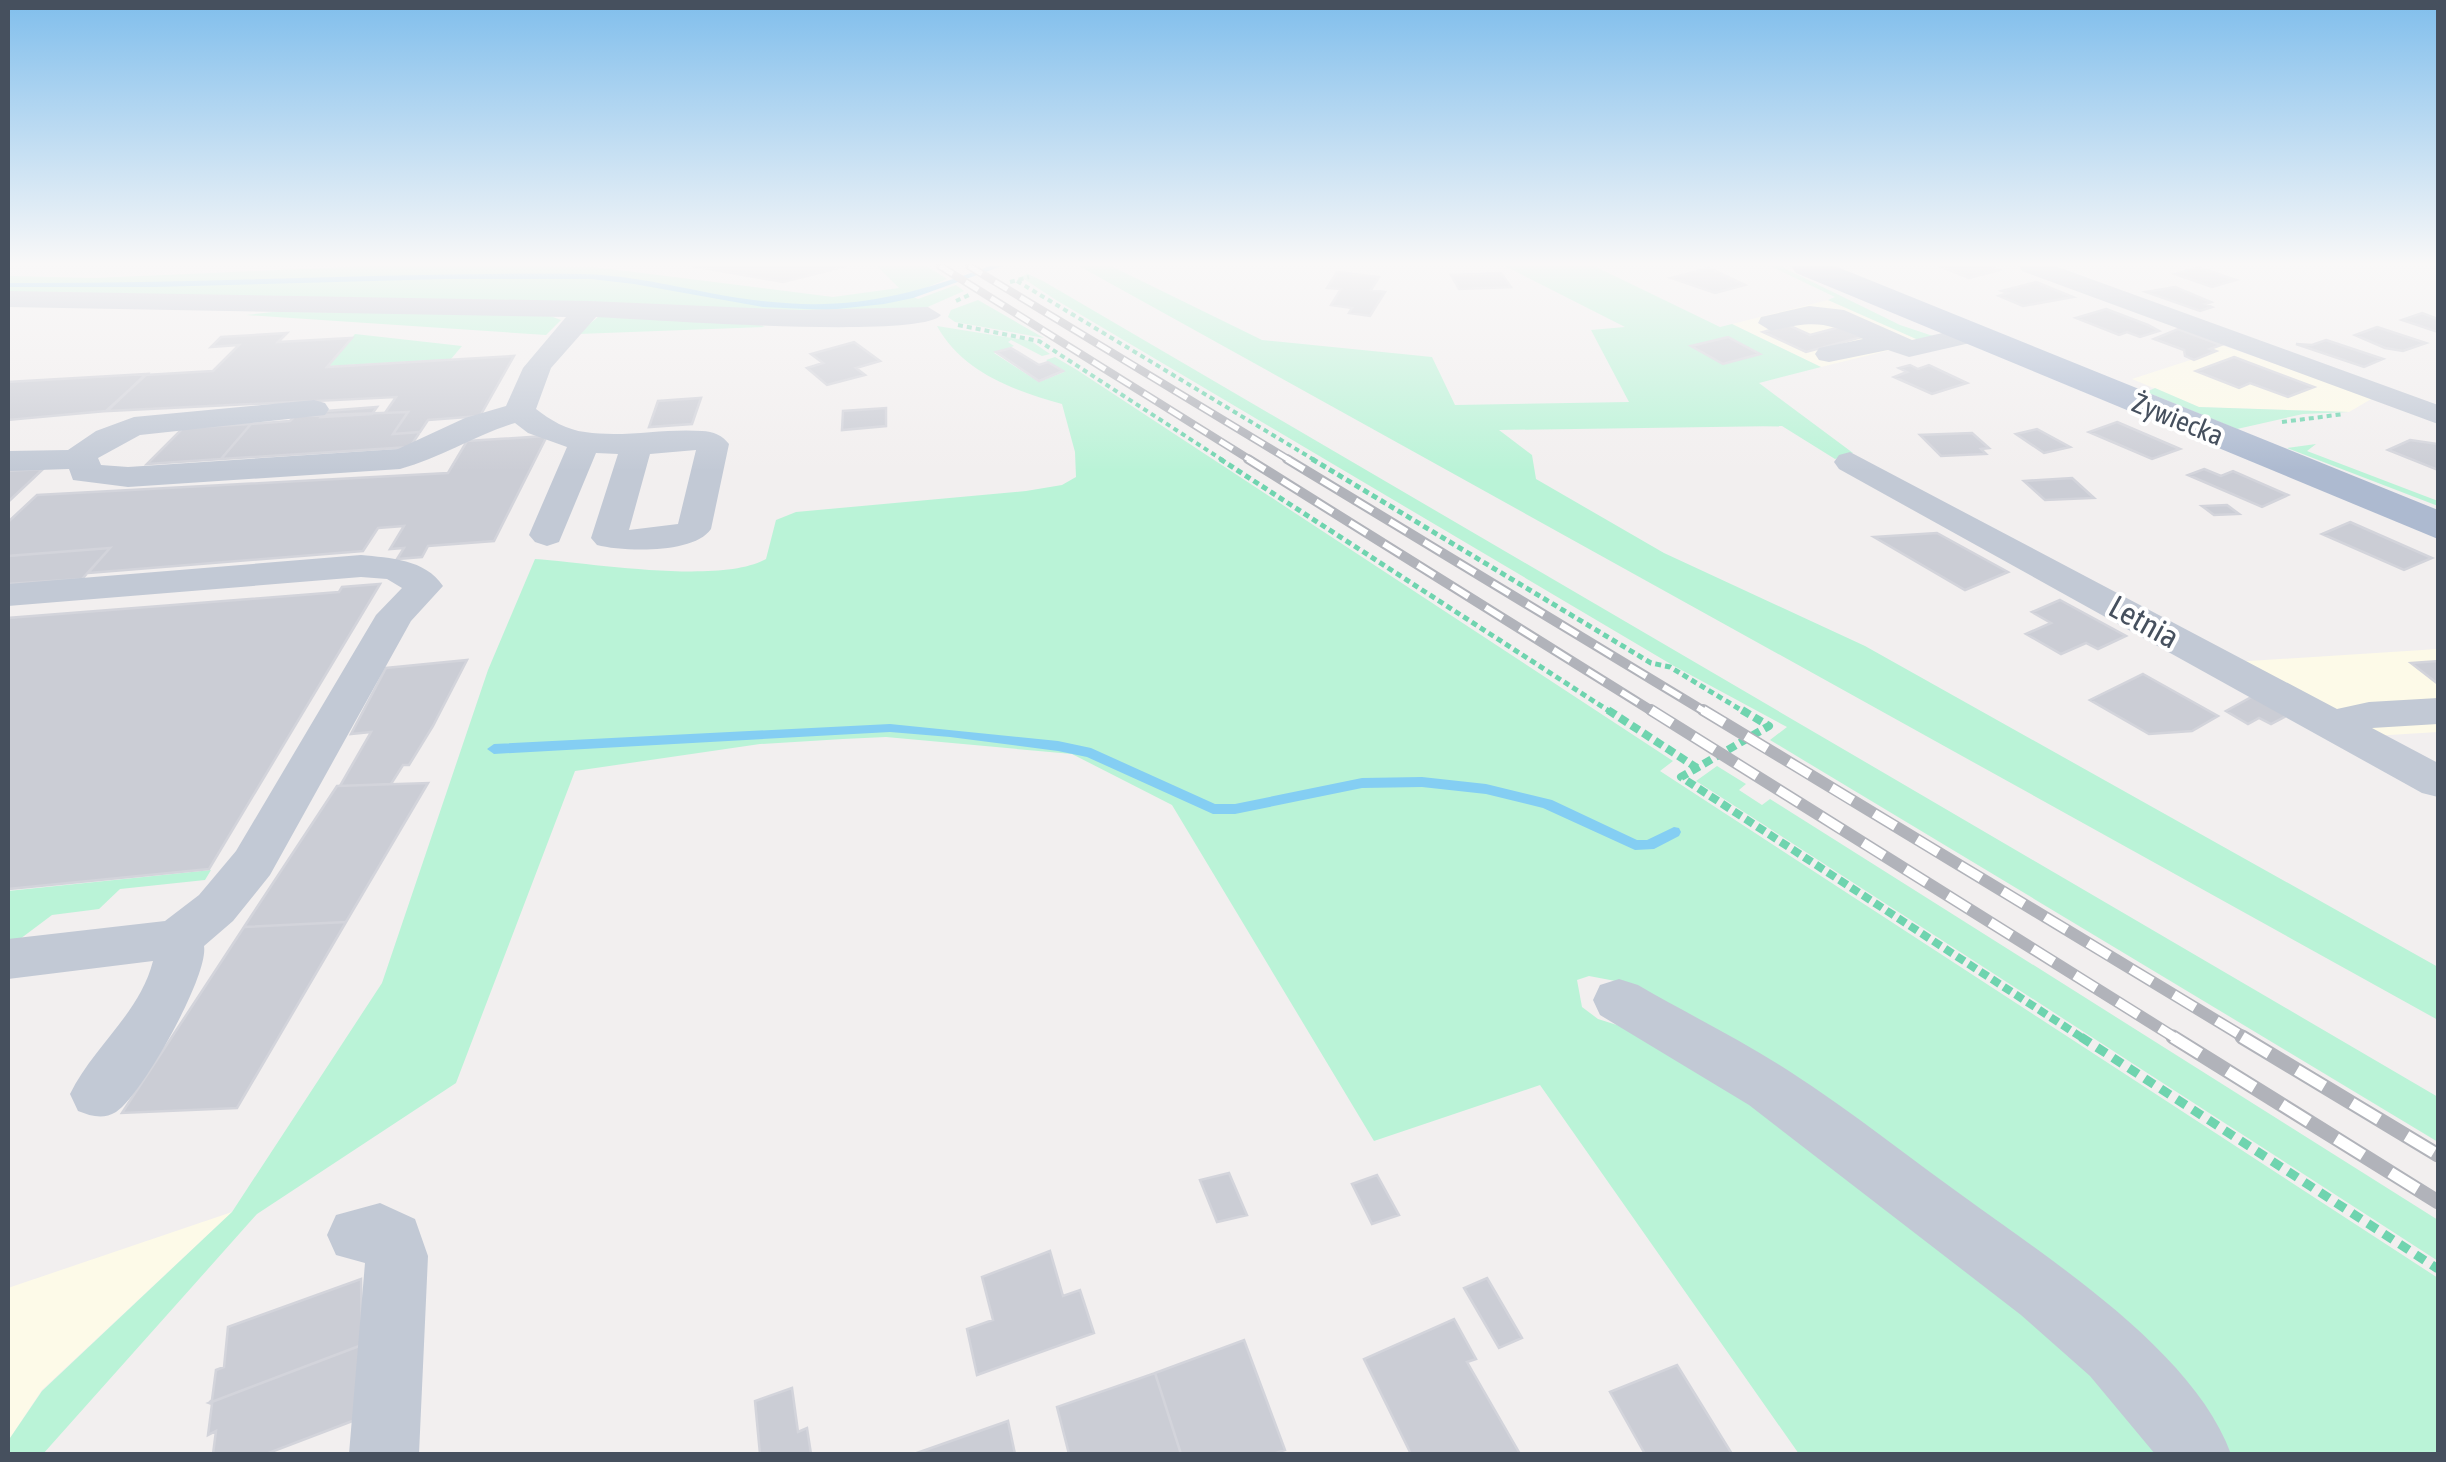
<svg xmlns="http://www.w3.org/2000/svg" width="2446" height="1462" font-family="'Asap Condensed',sans-serif">
	<style>
		.commercial { fill: #fdfae8 }
		.green { fill: #baf3d7 }
		.lines { fill: none; stroke-linecap: round; stroke-linejoin: round }
		.stream { fill: #84cef3; fill-rule: evenodd }
		.building { fill: #cbcdd5; stroke: #d3d4db; stroke-width: 2.5 }
		.path-far3 { stroke: #6fd4af; stroke-width: 4; stroke-dasharray: 5 4; stroke-linecap: butt }
		.path-far2 { stroke: #6fd4af; stroke-width: 5; stroke-dasharray: 6 4; stroke-linecap: butt }
		.path-far1 { stroke: #6fd4af; stroke-width: 8; stroke-dasharray: 9 5; stroke-linecap: butt }
		.path { stroke: #6fd4af; stroke-width: 9; stroke-dasharray: 11 8; stroke-linecap: butt }
		.minor { fill: #c2c9d5; fill-rule: evenodd }
		.major { fill: #adbad0; fill-rule: evenodd }
		.rail-far3-casing { stroke: #b1b3ba; stroke-width: 8 }
		.rail-far2-casing { stroke: #b1b3ba; stroke-width: 10 }
		.rail-far1-casing { stroke: #b1b3ba; stroke-width: 12 }
		.rail-casing { stroke: #b1b3ba; stroke-width: 15 }
		.rail-far3 { stroke: #fff; stroke-width: 5; stroke-dasharray: 15; stroke-linecap: butt }
		.rail-far2 { stroke: #fff; stroke-width: 6; stroke-dasharray: 20; stroke-linecap: butt }
		.rail-far1 { stroke: #fff; stroke-width: 9; stroke-dasharray: 25; stroke-linecap: butt }
		.rail { stroke: #fff; stroke-width: 11; stroke-dasharray: 32; stroke-linecap: butt }
		.labels { text-anchor: middle; stroke-width: 8; stroke-linejoin: round; paint-order: stroke }
		.far-street-label { font-size: 28px; fill: #46505e; stroke: #fff }
		.street-label { font-size: 32px; fill: #46505e; stroke: #fff }
	</style>
	<rect width="100%" height="100%" fill="#f2efef"/>
	<path class="commercial" d="M1828,300l95,42 -102,25 -89,-43z
		M2221,345l152,53 -24,14 -150,-5 -67,-28 83,-27 -5,-3z
		M2438,649v83l-65,4 -140,-74z
		M232,1212l-190,178 -34,51v-153z"/>
	<path class="green" d="M371,266l223,1 239,30 66,-9 -22,-22h50l20,13 -38,16 9,4 38,-14 8,6 -41,18 -43,4 -872,-20v-17l87,2z
		M1079,266h32l151,74 170,17 23,48 174,-3 -38,-72 34,-3 -120,-61h89l126,61 12,-3 89,43 -62,16 94,70 -18,6 -53,-33 -283,4 33,25 4,24 128,74 201,93 573,321v53z
		M1770,266h10l120,59 39,13 -16,4 -95,-42 7,-3z
		M1019,270l24,11 1395,816v45l-668,-402 17,-13 -113,-61 -618,-366 -35,-23 6,-3z
		M978,300l66,38 -89,-16 -7,-5 3,-7z
		M273,312l269,1 19,7 -15,15 -300,-20z
		M599,316l155,7 11,4 -187,7z
		M937,326l94,15 19,13 -8,2 -31,-16 -3,2 6,4 -20,7 45,29 25,-10 -18,-12 9,-3 22,13 596,391 -13,10 778,507v176h-216l-36,-50 -560,-421 -37,-7 -12,4 5,27 16,12 79,25 490,384 14,26h-382l-259,-369 -166,56 -202,-336 -100,-51 -186,-17 -43,2 -83,5 -185,27 -119,312 -199,131 -214,240h-35v-13l34,-50 190,-179 150,-229 106,-313 47,-111c56,4 186,26 231,0l10,-39 20,-8 230,-21 36,-6 14,-8 -1,-25 -13,-48c-47,-13 -100,-32 -125,-78z
		M355,334l107,12 -11,13 -122,7z
		M2155,388l44,19 150,5 -46,2 -66,15 -91,-37z
		M2316,444l-9,7 131,50v5l-151,-58z
		M1717,766l29,18 -7,6 23,15 8,-6 668,421v41l-742,-480z
		M211,870l-6,10 -85,9 -21,20 -47,6 -36,27 -8,1v-52z"/>
	<g class="lines">
		<path class="stream" d="M990,266h12l-89,32 -29,6 -56,6 -65,-3 -129,-23 -43,-5h-146l-291,8h-146v-4c192,1 383,-11 574,-9 54,1 105,16 157,24 98,15 160,2 251,-32z
			M890,724l168,17 33,7 124,56h20l127,-26 60,-1 64,7 66,16 85,40h10l27,-13 5,1 2,4 -2,4 -25,13 -19,1 -92,-42 -57,-14 -64,-7 -60,1 -127,26h-22l-126,-57 -29,-6 -108,-14 -60,-5 -396,22 -7,-5 7,-5z"/>
	</g>
	<path class="building" d="M692,266h155l-64,16z
		M1939,266h51l10,4 -31,8z
		M2198,267l38,13 -24,7 -37,-13z
		M1709,268l36,17 -30,8 -44,-15z
		M1337,272l42,5 -8,13 14,2 -15,24 -21,-3 3,-5 -21,-3 10,-16 -14,-1z
		M1501,273l10,14 -52,2 -8,-14z
		M2036,282l37,15 -50,9 -24,-10 9,-3 -6,-2z
		M2175,287l36,15 -6,2 7,3 -12,4 -54,-19z
		M2106,309l42,16 11,6 -19,6 -13,-5 -8,3 -43,-17z
		M2422,313l16,6v13l-36,-12z
		M1788,325l22,10 30,-8 22,10 -56,15 -43,-20z
		M2377,327l49,16 -23,8 -18,-3 -30,-13z
		M2178,329l43,16 -11,4 6,2 -22,9 -9,-4 -1,-6 -30,-11z
		M287,333l-9,9 74,-4 -25,29 187,-11 -34,60 -52,4 -8,12 -27,2 15,-22 -23,1 11,-16 -289,14 38,-36 68,-4 26,-26 -28,2 10,-10z
		M1728,337l32,17 -37,10 -32,-18z
		M2326,340l57,19 -19,8 -68,-23 16,1z
		M854,342l26,19 -24,7 9,7 -38,10 -20,-17 16,-5 -12,-9z
		M1011,348l28,17 9,-3 15,9 -24,10 -43,-29z
		M2234,357l80,30 -26,10 -38,-14 -11,5 -43,-17z
		M1910,365l8,4 11,-4 38,18 -35,11 -38,-17 13,-5 -8,-4z
		M147,374l-41,37 -98,9v-38z
		M701,398l-9,26 -43,3 9,-26z
		M377,407l-5,7 -51,3 5,-6z
		M886,408v18l-44,4 1,-19z
		M408,412l-15,22 27,-2 -10,15 -189,12 30,-35 39,-3 5,-5z
		M2117,422l63,27 -28,10 -63,-27z
		M251,424l-30,35 -74,5 36,-36z
		M2037,429l33,18 -26,6 -28,-19z
		M1972,433l17,15 -8,1 5,5 -45,2 -21,-21z
		M547,436l-53,105 -66,5 -6,11 -25,2 7,-11 -14,1 14,-23 -26,2 -15,23 -275,22 22,-25 -102,8v-34l29,-27 411,-22 19,-32z
		M2410,440l28,4v26l-50,-20z
		M43,469l-35,33v-31z
		M2204,469l17,7 12,-5 55,24 -26,12 -74,-32z
		M2072,478l22,20 -49,2 -21,-19z
		M2227,505l12,9 -25,1 -12,-9z
		M2350,522l82,36 -28,12 -82,-36z
		M1937,533l71,39 -43,18 -91,-53z
		M110,548l-28,31 -74,5v-28z
		M380,584l-171,285 -201,20v-271l331,-26 3,-5z
		M2060,600l66,36 -28,13 -12,-6 -25,11 -35,-20 25,-11 -19,-11z
		M467,660l-34,66 -24,39h-6l-12,19 -51,2 31,-54 -20,2 35,-66z
		M2438,661v23l-27,-21z
		M2143,674l75,42 -26,15 -43,3 -59,-34z
		M2257,694l35,19 -21,11 -12,-6 -11,6 -22,-13z
		M428,783l-82,139 -102,5 93,-141z
		M346,922l-109,186 -115,5 122,-186z
		M1229,1173l18,42 -30,7 -17,-42z
		M1377,1175l22,40 -27,9 -20,-40z
		M1050,1251l13,45 17,-6 14,43 -117,42 -10,-46 26,-9 -11,-43z
		M1487,1278l35,60 -23,10 -35,-60z
		M361,1279l1,66 -153,58 3,-3 4,-30 8,-3 4,-40z
		M1454,1319l22,40 -9,3 53,92h-109l-47,-95z
		M1244,1340l41,110 -12,4h-92l-26,-81z
		M362,1345l-7,75 -89,34h-53l3,-23 -8,4 4,-31 -3,-1z
		M1677,1365l55,89h-87l-35,-62z
		M1155,1373l26,81h-112l-12,-47z
		M792,1388l6,44 9,-4 4,26h-51l-5,-53z
		M1008,1421l7,33h-101z"/>
	<g class="lines">
		<path class="path-far3" d="M1017,281l299,180
			M1010,282l19,-5
			M956,301l15,-7
			M958,325l81,16 185,120
			M2282,422l62,-8"/>
		<path class="path-far2" d="M1220,459l392,254
			M1312,459l339,204 19,4 76,46"/>
		<path class="path-far1" d="M1608,710l89,58
			M1742,710l27,16 -88,51 403,262"/>
		<path class="path" d="M2081,1037l357,232"/>
		<path class="minor" d="M2019,266h36l383,139v19l-416,-153z
			M8,291l581,10 211,9 128,-3 13,8c-20,25 -297,4 -345,2l-45,51 -15,41c14,11 31,21 49,23 40,6 78,-4 117,-1 11,0 21,5 27,13l-18,85c-17,25 -87,23 -114,16l-6,-7 27,-84 -22,-1 -37,89 -12,4 -12,-4 -6,-7 38,-88 -39,-14 -13,-10c-40,12 -74,35 -115,46l-272,18 -55,-7 -4,-11 -61,2v-20l60,-1 28,-19 38,-14 180,-17 11,3 4,6 -4,6 -185,20 -42,23 3,7 27,2 270,-18 67,-31 41,-12 17,-38 43,-51 -558,-10zM696,450l-18,74 -49,6 21,-76z
			M1809,306l35,4 68,30 61,-14 14,8 -4,6 -74,17 -21,-7 -59,12 -10,-2 -4,-6 4,-6 44,-9c-39,-18 -51,-18 -92,-8l-13,-8 3,-6z
			M1850,452l487,257 32,-7 69,-4v26l-66,4 66,35v34l-16,-4 -583,-324 -5,-7 5,-7z
			M361,555c29,3 64,4 82,31l-32,35 -141,254 -37,46 -29,25c5,30 -63,150 -88,166 -13,8 -25,4 -38,-1l-8,-17c23,-47 70,-81 83,-133l-145,18v-40l157,-18 34,-26 37,-44 140,-236 26,-27 -15,-9 -26,-2 -353,29v-22z
			M1619,979l19,6c50,29 103,55 151,86 64,41 123,89 185,133 84,61 221,150 257,250h-76l-65,-78 -69,-61 -272,-210 -149,-90 -7,-15 7,-15z
			M380,1203l35,16 13,37 -9,198h-70l16,-191 -29,-8 -9,-20 9,-20z"/>
		<path class="major" d="M1791,266h44l603,244v29l-642,-266z"/>
		<g class="rail-far3-casing">
			<path id="rail-far3" d="M940,266l312,195
				M969,266l322,195"/>
		</g>
		<g class="rail-far2-casing">
			<path id="rail-far2" d="M1248,459l407,254
				M1287,459l420,254"/>
		</g>
		<g class="rail-far1-casing">
			<path id="rail-far1" d="M1651,710l526,329
				M1703,710l544,329"/>
		</g>
		<g class="rail-casing">
			<path id="rail" d="M2173,1037l265,165
				M2242,1037l196,118"/>
		</g>
		<use href="#rail-far3" class="rail-far3"/>
		<use href="#rail-far2" class="rail-far2"/>
		<use href="#rail-far1" class="rail-far1"/>
		<use href="#rail" class="rail"/>
	</g>
	<linearGradient id="sky" x2="0" y2="1"><stop stop-color="#80beec"/><stop offset="0.56" stop-color="#f9f8f8"/><stop offset="1" stop-color="#f9f8f8" stop-opacity="0"/></linearGradient>
	<rect width="2446" height="471" fill="url(#sky)"/>
	<g class="labels">
		<g class="far-street-label">
			<text transform="translate(2178 419) rotate(22)" y="10">Żywiecka</text>
		</g>
		<g class="street-label">
			<text transform="translate(2144 622) rotate(29)" y="11">Letnia</text>
		</g>
	</g>
	<rect width="2446" height="1462" fill="none" stroke="#46505e" stroke-width="20"/>
</svg>
